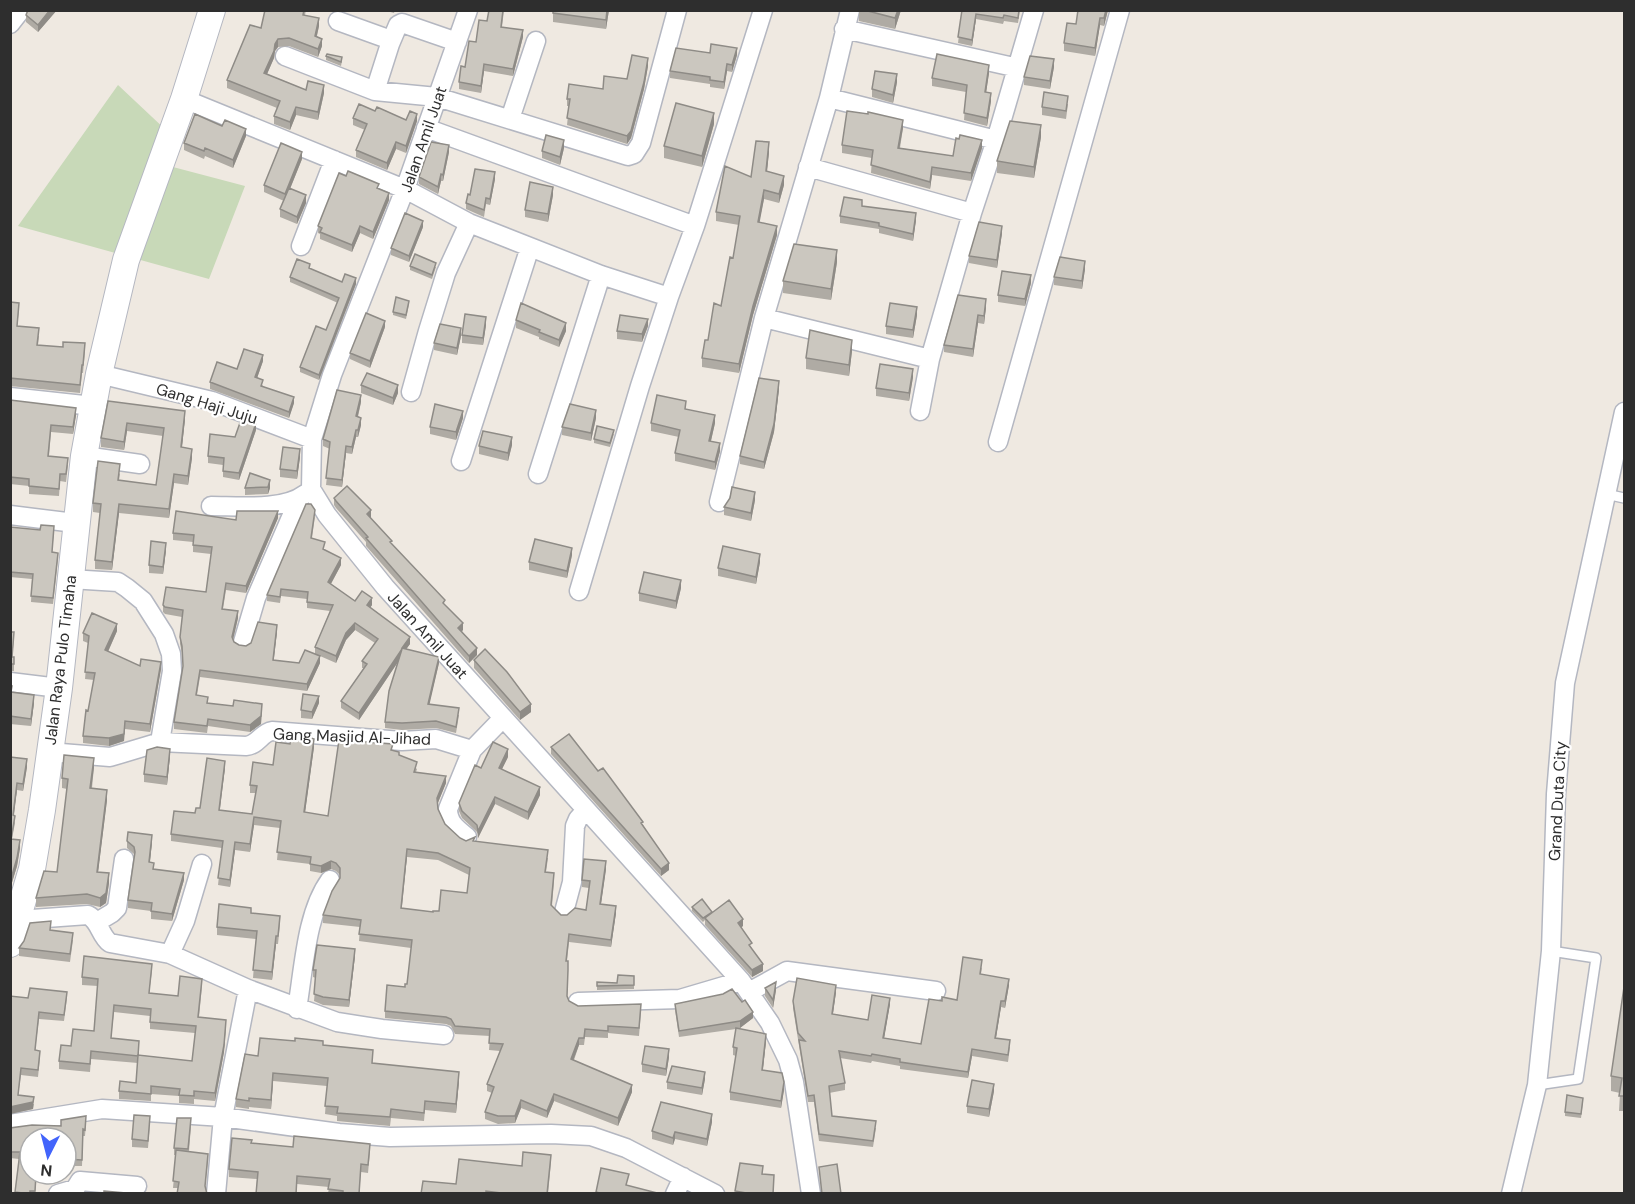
<svg xmlns="http://www.w3.org/2000/svg" width="1635" height="1204" font-family="'DM Sans',sans-serif">
	<style>
		.cemetery { fill: #c8d9b8 }
		.lines { fill: none; stroke-linecap: round; stroke-linejoin: round }
		.lane-casing { stroke: #b4b7c1; stroke-width: 12 }
		.street-casing { stroke: #b4b7c1; stroke-width: 21 }
		.secondary-casing { stroke: #b4b7c1; stroke-width: 28 }
		.lane { stroke: #fff; stroke-width: 9 }
		.street { stroke: #fff; stroke-width: 18 }
		.secondary { stroke: #fff; stroke-width: 26 }
		.wall { fill: #afaba4; fill-rule: evenodd }
		.shaded-wall { fill: #8e8b86 }
		.building { fill: #cbc7bf; stroke: #8e8b86; stroke-width: 1.5; fill-rule: evenodd }
		.labels { text-anchor: middle; stroke-width: 4.5; stroke-linejoin: round; paint-order: stroke }
		.street-label { font-size: 16px; fill: #2e2e2e; stroke: #fff }
	</style>
	<rect width="100%" height="100%" fill="#efe9e1"/>
	<path class="cemetery" d="M118,85l50,47 -14,30 91,24 -36,93 -191,-53z"/>
	<g class="lines">
		<g class="lane-casing">
			<path id="lane" d="M1606,494l18,4
				M1537,1085l41,-6 18,-121 -45,-7"/>
		</g>
		<g class="street-casing">
			<path id="street" d="M468,10l-63,179 -73,186 -20,64 -1,50 16,26 58,72 356,394 29,42 18,37 6,22 17,112
				M338,21l50,18 2,5 -15,47
				M10,24l11,-14
				M844,29l174,39
				M390,44l8,-19 4,-2 55,19
				M285,56l90,35 62,6 191,59 6,-2 7,-11 36,-133
				M829,98l167,42
				M184,99l223,91 62,33 132,52 68,22
				M510,119l26,-78
				M426,128l269,98
				M808,167l164,46
				M301,246l33,-86
				M764,318l166,41 42,-146 24,-73 38,-130
				M99,374l113,27 100,38
				M411,392l17,-61 18,-58 23,-50
				M10,397l83,9
				M920,411l10,-52
				M998,442l122,-432
				M84,456l56,8
				M461,461l69,-214
				M538,474l63,-199
				M719,502l45,-184 65,-220 21,-88
				M211,506c26,0 72,5 94,-12
				M10,515l65,8
				M70,579l48,3 9,6 16,13 21,33 7,20 1,17 -12,71
				M579,591l61,-205 29,-89 26,-71 68,-216
				M243,642l13,-44 43,-99
				M10,682l49,6
				M49,752l61,5 50,-15 86,4c12,-1 15,-13 26,-15l130,10 34,-2 36,11 31,-32
				M467,837c-10,-8 -19,-14 -19,-28l24,-59
				M564,912l8,-30 3,-56 3,-7 8,-9
				M18,920l70,-5c12,6 12,21 22,28l60,11 78,35 89,33 45,7 62,6
				M97,922l15,-9 5,-5 7,-49
				M170,954l15,-33 17,-57
				M749,992l38,-21 149,20
				M578,1002l102,-3 61,-18
				M297,1009c7,-41 9,-96 33,-129
				M10,1124l92,-15 121,8 116,16 51,4 161,-3 40,2 35,12 89,46
				M58,1194l17,-5 5,-8 57,5
				M216,1194l7,-77 25,-128
				M675,1194l8,-17
				M1511,1194l26,-109 14,-134 5,-157 9,-111 59,-271"/>
		</g>
		<g class="secondary-casing">
			<path id="secondary" d="M10,944l22,-75 10,-59 17,-122 25,-232 15,-82 27,-114 58,-161 28,-89"/>
		</g>
		<use href="#lane" class="lane"/>
		<use href="#street" class="street"/>
		<use href="#secondary" class="secondary"/>
	</g>
	<path class="wall" d="M57,10l-19,22 -12,-10v-7z
		M265,10h41l-1,5 14,11 -2,10 5,10 -4,11 -29,-11 -11,1 -3,4 -1,7 -7,16 39,16 18,3 -6,27 -22,-5 -6,15 -16,-6v-8l3,-8 -50,-20v-8l34,-52z
		M383,10h12l-1,3z
		M489,10h15l-2,17 21,10 -10,39 -29,-5 -3,22 -22,-4v-7l17,-40 11,-21z
		M553,10h56l-3,19 -53,-7z
		M859,10h42l-6,19 -36,-8z
		M962,10h58l-2,13 -14,-2 -1,3 -27,-5 -4,27 -14,-3z
		M1108,10l-4,16 -4,-1 -5,31 -31,-5v-8l12,-19z
		M710,53l27,2 -5,17 -5,-1 -3,18 -14,-2v-3l-40,-6v-7z
		M326,56l16,5 -1,5 -15,-6z
		M648,66l-4,23 -13,49 -4,6 -60,-19 2,-19h-2v-7l36,-10 24,-10z
		M1054,67l-4,22 -26,-4v-8z
		M989,73l-3,20 5,8 -4,25 -23,-6 2,-28 -34,-6v-8z
		M897,82l-4,21 -21,-6v-8z
		M1068,104l-2,15 -24,-4v-8z
		M375,111l31,9 11,1 -11,32 -10,-4 -9,21 -31,-13v-7l9,-20 -12,-5v-7z
		M714,124l-12,43 -38,-9v-12z
		M903,128l-3,20 53,8 29,-8 -11,33 -39,-6 -2,14 -59,-16 1,-15 -30,-5v-8z
		M246,136l-13,32 -28,-12 -1,3 -20,-9v-7z
		M1041,137l-7,41 -37,-5v-12z
		M564,148l-4,17 -18,-7v-7z
		M449,152l-6,29h-2l-3,13 -19,-10v-7z
		M769,152l-2,20 17,13 -5,18 -15,-4 -5,23 18,13 -24,80 -14,58 -37,-6v-9l19,-52 12,-48 6,-33 -23,-4v-9l35,-35z
		M302,159l-12,30 16,14 -9,21 -17,-7v-8l4,-8 -20,-9v-7z
		M495,179l-5,26 -4,-1 -2,13 -18,-8v-6l4,-8z
		M379,189l10,11 -16,39 -13,-6 -8,19 -32,-13v-5l-2,-1v-7z
		M553,195l-5,27 -23,-5v-7z
		M862,206l54,14 -3,21 -34,-8v-4l-39,-6v-7z
		M423,227l-14,35 -18,-7v-7z
		M1002,233l-5,35 -28,-5v-7z
		M837,262l-6,38 -48,-7v-12z
		M410,266l26,1 -4,12 -22,-9z
		M310,269l32,13 14,2 -37,96 -19,-8v-5l26,-37 12,-27 -48,-21v-5z
		M1085,269l-3,20 -28,-4v-8z
		M1031,283l-6,23 -27,-4v-7z
		M10,302l9,9 -2,15 22,10 -1,9 47,6 -2,22h-1l-2,20 -70,-7z
		M409,304l-3,15 -13,-4v-3z
		M986,307l-2,17 -6,-1 -5,34 -29,-5v-7z
		M917,315l-4,23 -27,-4v-8z
		M516,320l50,11 -7,16 -20,-8v-2l-23,-9z
		M486,325l-3,20 -21,-2v-8z
		M648,326l-6,16 -25,-3v-8z
		M385,327l-15,41 -20,-9v-6z
		M461,336l-4,19 -23,-5v-7z
		M852,351l-3,25 -43,-7v-11z
		M263,361l-6,17 6,8 31,17 -5,15 -79,-29v-7l27,-13z
		M913,377l-4,24 -33,-5v-8z
		M361,385l37,8 -5,12 -32,-12z
		M779,389l-5,43 -10,37 -24,-5v-8z
		M10,400l66,15 -3,19 -22,-2 -2,24 19,9 -2,17 -6,-1 -1,15 -30,-2v-8l-19,-2z
		M108,401l77,18 -3,28 10,11 -4,27 -14,-2 -5,35 -50,-5 -7,57 -17,-1v-9l5,-47 -7,-1v-9l27,-30 -1,8 37,4 7,-49 -36,-5 -3,19 -23,-3v-9z
		M361,402l-3,15 3,8 -3,12h-2l-4,17 -6,-1 -4,34 -16,-2 4,-36 -7,-3v-7z
		M686,409l29,14 -4,18 9,10 -5,19 -40,-9v-8l4,-16 -28,-6v-8z
		M463,418l-7,22 -26,-6v-7z
		M596,418l-5,23 -29,-6v-8z
		M256,430l-17,50 -16,-3v-12l-15,-2v-7l27,-19z
		M614,434l-4,13 -16,-4v-4z
		M512,445l-4,16 -29,-7v-8z
		M300,457l-3,22 -17,-2v-8z
		M270,480v8l-2,6 -23,1v-7z
		M334,498l37,19 -1,1 22,26 53,61 18,25 -1,1 15,24 -8,8 -103,-117v-4l-30,-34 -2,-3z
		M755,500l-4,21 -27,-6v-8z
		M315,516l-3,22 29,27 -10,19 24,17 17,4 -2,3 40,36 -4,5 33,14 -10,41 30,11 -3,18 -20,-5 -34,2 -17,-2v-6l13,-60 -39,58 -18,-12v-7l23,-33h-2v-7l13,-18 -20,-13 -9,10 -10,23 -16,-7v7l-13,28 -107,-14 -3,18 11,8 54,8 -1,13 -11,8 -42,-6 -1,7 -33,-4v-7l9,-55 -1,-14 -2,-9 2,-27 -17,-3 -2,-2v-7l43,-13 5,-38 -18,-2v-10l-20,-2v-7l63,-13 42,-2 -32,75 -20,-3 -3,19 15,9 -5,21 1,3 5,3 7,1 31,-14 -4,28 26,3 16,-9v-7l15,-36 -23,-3v-9l-26,-3 -1,7 -13,-2v-6z
		M10,527l44,5 -2,20 6,6 -5,46 -22,-2 1,-23 -22,-2z
		M166,550l-3,24 -14,-1v-8z
		M572,555l-5,23 -38,-8v-8z
		M760,562l-4,22 -38,-8v-8z
		M681,588l-5,21 -37,-8v-8z
		M117,631l-9,21 32,14 21,3 -11,63 -25,-3 -1,12 -15,5 -26,-3v-7l11,-56 -9,-1 3,-36 -5,-2v-8z
		M10,632l4,8 -2,17h2v14h-4z
		M474,660l57,52 -11,8 -46,-52z
		M10,686l2,7 22,10 -3,23 -21,-2z
		M319,703l-7,16 -11,-1v-8z
		M314,747l-9,66 23,3 65,-65 24,18 -1,3 30,11 -9,22 1,4 7,15 15,14 6,3h9l73,17 -2,14 8,9 -2,25 9,9h6l19,-5 3,-22 -7,-1v-7l24,-11 -5,35 15,9 -5,34 -42,-5 -2,19 1,17 -1,19 2,4 9,5 63,5 -2,25 -31,-3v5l-23,-1 -1,8h-5l-5,15 58,32 -14,34 -64,-25 -7,17 -26,-10 -6,15 -17,1 -13,-5v-7l7,-19 -5,-2v-7l13,-33 -11,-1 1,-14 -35,-2 -4,-8 -5,-2 -61,-6v-7l22,-27 4,-36 -52,-7 1,-14 -37,-4v-8l17,-37v-3l-4,-4 -5,-2 -10,4 -11,-2v-7l-33,-4 3,-32 -26,-3 -4,27 -15,-2 -5,37 -12,-2 4,-37 -51,-7v-7l24,-21 5,-5 25,-40 -6,42 33,4 4,-21h-6v-8l23,-20zM407,857l31,3 31,15 -2,18 -28,18 -6,1 -32,-4z
		M551,747l92,78 26,45 -8,6 -110,-122z
		M170,756l-3,29 -23,-3v-8z
		M10,757l17,10 -4,24 -6,-1 -4,26 2,7 -3,16 8,9 -3,18 -7,23z
		M508,757l-6,12 38,26 -12,25 -33,-16 -17,34 -1,-6 -15,-14 -3,-7v-8l22,-35z
		M94,767l-2,21 15,12 -9,72 11,11 -3,20 -6,4 -13,-3 -51,3v-9l21,-26 10,-83 -5,-1v-10z
		M127,841l25,1 -2,20 4,7 30,11 -12,41 -21,-2v-8l-23,-3v-8l7,-43 -1,-3 -7,-6z
		M692,907l20,6 31,13 -2,1 22,44 -11,6 -47,-52v-5l-2,2 -11,-11z
		M251,913l29,11 -2,20h-2l-4,36 -19,-2 3,-39 -39,-4v-8z
		M51,930l22,10 -3,22 -51,-6v-8z
		M355,956l-6,51 -26,-2 -9,-4 2,-23 -3,-1v-7z
		M982,967l-1,7 28,11 -4,23 -4,-1 -5,31 14,9 -2,15 -36,-6 -4,22 -68,-9v-3l-28,-5 -1,2 -31,-5 5,25v7l-16,3 3,23 44,12 -3,19 -54,-6 -5,-39h-6l-15,-94v-7l43,-9 -3,22 35,6 22,-16 -6,34 37,6 21,-43 15,-1z
		M152,971l-3,22 29,3 24,-10 -3,31 27,11 -2,24 -9,49 -21,-2v5l-15,-1v-7l-28,-2v7l-32,-2v-8l17,-8 2,-20 -47,-4 -1,13 -31,-3v-8l12,-15 23,-15 4,-45 -16,-1v-8zM114,1012l36,4v13l45,4 -3,28 -53,-6v-7l-28,-10z
		M634,976v13l-37,1v-8l20,1z
		M1624,987v124h-5l1,-18 -9,-2v-15z
		M765,988l11,2 -3,18 -8,-12z
		M10,996l18,2h39l-3,23 -25,-2 -4,31 5,7 -2,20 -17,-2 -3,20 16,9 -1,5 -23,5z
		M675,1004l78,14 -13,10h-4l30,13 -3,29 21,20 -3,18 -51,-8v-8l6,-36 -3,-1v-8l3,-18 -57,8 -4,-27z
		M323,1045l50,18 86,18 -3,32 -31,-3 -1,11 -33,-3 -1,8 -53,-5v-5l-12,-2 2,-28 -54,-5 -2,28 -22,-2v2l-13,-2v-8l22,-43z
		M669,1057l-3,19 -24,-4v-8z
		M705,1079l-3,16 -35,-6v-7z
		M994,1091l-5,26 -22,-4v-7z
		M1583,1102l-2,16 -16,-2v-4z
		M712,1122l-5,24 -32,-7 -2,6 -21,-6v-8z
		M86,1123l-1,13h-2l-1,30h-16v-28h-36v36h7l-2,20h-20l4,-35 -9,-1v-30l51,-2z
		M150,1123l-2,25 -16,-1v-8z
		M191,1126l-2,25 19,10 -3,27h-32l3,-33h-2v-7z
		M251,1143l42,4 77,5 -2,21 -7,-1 -2,22h-31l1,-7 -32,-3 -1,10h-40l1,-15 -28,-2v-8z
		M551,1162l-3,32h-127l35,-10z
		M740,1163l23,11 11,8 -1,12h-38z"/>
	<path class="shaded-wall" d="M50,10h7l-19,22v-7z
		M607,10h2l-3,19v-9z
		M898,10h3l-6,19v-11z
		M1106,10h2l-4,16v-8z
		M976,14v5l-4,27v-6z
		M319,18v8l-4,17v-7z
		M1100,18v7l-5,31v-8z
		M523,30v7l-10,39v-7z
		M278,39v8l-3,4 -1,7 -10,23v-8l11,-29z
		M322,39v7l-4,11v-8z
		M737,48v7l-5,17v-7z
		M648,58v8l-4,23 -13,49 -4,6v-8z
		M1054,59v8l-4,22v-8z
		M484,64v7l-3,22v-7z
		M727,64v7l-3,18v-7z
		M989,65v8l-4,27v-8z
		M897,74v8l-4,21v-8z
		M324,85v8l-6,27v-8z
		M991,93v8l-4,25v-8z
		M296,107v8l-6,15v-8z
		M714,113v11l-12,43v-11z
		M417,114v7l-11,32v-7z
		M903,120v8l-5,27v-7z
		M1041,125v12l-7,41v-11z
		M246,129v7l-13,32v-8z
		M564,140v8l-4,17v-8z
		M982,140v8l-11,33v-8z
		M396,142v7l-9,21v-7z
		M769,142v10l-3,28v-9z
		M449,145v7l-6,29v-6z
		M302,152v7l-17,42v-7z
		M932,167v8l-2,14v-7z
		M495,172v7l-5,26v-6z
		M441,174v7l-3,13v-7z
		M784,176v9l-5,18v-9z
		M553,187v8l-5,27v-8z
		M764,190v9l-6,32v-9z
		M389,193v7l-16,39v-7z
		M306,195v8l-9,21v-7z
		M916,213v7l-3,21v-7z
		M423,221v6l-14,35v-6z
		M360,226v7l-8,19v-7z
		M777,226v9l-24,80 -14,58v-9l14,-58z
		M1002,226v7l-5,35v-8z
		M837,250v12l-6,38v-11z
		M1085,261v8l-3,20v-8z
		M1031,275v8l-6,23v-7z
		M356,278v6l-37,96v-5z
		M986,299v8l-2,17v-8z
		M917,307v8l-4,23v-8z
		M978,315v8l-5,34v-8z
		M486,317v8l-3,20v-7z
		M648,319v7l-6,16v-8z
		M385,321v6l-15,41v-7z
		M566,323v8l-7,16v-7z
		M461,328v8l-4,19v-7z
		M852,340v11l-3,25v-11z
		M263,355v6l-8,23v-7z
		M913,369v8l-4,24v-8z
		M779,381v8l-5,43 -10,37v-7z
		M398,385v8l-5,12v-7z
		M361,395v7l-5,21v-7z
		M294,397v6l-5,15v-6z
		M76,408v7l-3,19v-7z
		M596,410v8l-5,23v-8z
		M185,411v8l-4,37v-9z
		M463,411v7l-7,22v-8z
		M715,415v8l-6,26v-8z
		M361,418v7l-3,12v-7z
		M127,423v8l-3,19v-8z
		M256,423v7l-17,50v-7z
		M356,430v7l-4,17v-7z
		M512,437v8l-4,16v-8z
		M720,443v8l-5,19v-8z
		M346,446v7l-4,34v-7z
		M192,449v9l-4,27v-9z
		M300,449v8l-3,22v-8z
		M174,474v9l-5,35v-9z
		M270,480v8l-2,6v-7z
		M755,492v8l-4,21v-8z
		M119,504v9l-7,57v-8z
		M371,510v7l-4,5v-8z
		M278,511v7l-32,75v-7z
		M166,543v7l-3,24v-7z
		M572,548v7l-5,23v-7z
		M760,554v8l-4,22v-7z
		M341,558v7l-13,24v-7z
		M681,580v8l-5,21v-8z
		M372,598v7l-5,7v-7z
		M238,611v7l-6,26v-7z
		M355,623v7l-9,10 -10,23v-7l10,-23z
		M463,623v7l-5,5v-7z
		M117,624v7l-12,27v-8z
		M277,625v7l-4,35v-7z
		M410,637v7l-8,11v-7z
		M477,648v7l-8,8v-7z
		M402,649v7l-43,64v-7z
		M320,656v7l-13,28v-7z
		M439,657v6l-11,48v-7z
		M161,662v7l-11,63v-8z
		M34,695v8l-3,23v-7z
		M319,696v7l-7,16v-7z
		M262,704l-1,20 -11,8v-7z
		M531,704v8l-11,8v-8z
		M125,721l-1,20 -15,5v-8z
		M314,739v8l-10,73v-8z
		M170,749v7l-3,29v-8z
		M508,749v8l-9,18v-7z
		M94,758v9l-4,31v-10z
		M27,759v8l-4,24v-7z
		M225,761v7l-6,49v-7z
		M446,776v7l-9,22v-7z
		M17,783v7l-4,33v-8z
		M540,787v8l-12,25v-8z
		M107,790v10l-10,81v-9z
		M495,797v7l-17,34v-7z
		M254,817v8l-4,27v-8z
		M152,835v7l-3,28v-8z
		M20,840v8l-3,18 -7,23v-7z
		M235,842v8l-5,37v-7z
		M407,849v8l-6,59v-8z
		M331,861v8l-10,4v-7z
		M606,861v8l-6,42v-7z
		M669,863v7l-8,6v-7z
		M109,873v10l-3,20 -6,4v-9z
		M184,873v7l-12,41v-7z
		M616,906v7l-5,34v-7z
		M743,919v7l-5,4v-7z
		M276,936v8l-4,36v-8z
		M355,949v7l-6,51v-7z
		M763,964v7l-11,6v-7z
		M1009,979v6l-4,23v-7z
		M776,982v8l-3,18v-8z
		M836,985v7l-4,28v-6z
		M890,998v6l-7,41v-7z
		M1001,1001v6l-6,37v-6z
		M753,1012v6l-13,10v-7z
		M226,1020l-2,32 -9,49v-8z
		M766,1034v7l-4,36v-7z
		M579,1038v7l-8,21v-7z
		M669,1049v8l-3,19v-7z
		M972,1049v7l-4,22v-6z
		M459,1072v9l-3,32v-9z
		M705,1072v7l-3,16v-7z
		M273,1073v8l-2,28v-9z
		M784,1082v8l-3,18v-7z
		M994,1084v7l-5,26v-8z
		M632,1085v7l-14,34v-8z
		M554,1094v7l-7,17v-7z
		M34,1097l-1,12 -23,5v-7z
		M521,1100v8l-6,15v-7z
		M712,1114v8l-5,24v-7z
		M675,1132v7l-2,6v-7z"/>
	<path class="building" d="M28,10h22l-12,15 -12,-10z
		M265,10h39l-1,5 16,3 -4,18 7,3 -4,10 -29,-11 -11,1 -3,5 -1,7 -10,22 42,17 2,-9 16,4 -6,27 -22,-5 -6,15 -16,-6 6,-15 -53,-21 23,-55 11,3z
		M489,10h14l-2,17 22,3 -10,39 -29,-5 -3,22 -22,-4 2,-16 4,1 4,-26 7,1 3,-22 8,1z
		M553,10h54l-1,10 -53,-7z
		M864,10h34l-3,8z
		M962,10h57l-1,8 -14,-3 -1,3 -27,-4 -4,26 -14,-3z
		M1078,10h28l-2,8h-4l-5,30 -31,-5 3,-20 9,1z
		M711,44l26,4 -5,17 -5,-1 -3,18 -14,-2v-3l-40,-6 6,-23 34,5z
		M327,54l15,3 -1,5 -15,-6z
		M937,54l52,11 -4,27 6,1 -4,25 -23,-5 3,-28 -35,-7z
		M632,55l16,3 -4,24 -13,49 -4,5 -60,-18 3,-19h-3l2,-15 34,5 1,-13 23,3z
		M1030,56l24,3 -4,22 -26,-4z
		M875,71l22,3 -4,21 -21,-6z
		M1044,92l24,4 -2,15 -24,-4z
		M676,103l38,10 -12,43 -38,-10z
		M359,104l16,7 2,-4 29,13 4,-9 7,3 -11,32 -10,-4 -9,21 -31,-13 11,-26 -14,-6z
		M847,111l21,3v-2l35,8 -5,28 55,8 3,-18 3,1 1,-4 22,5 -11,33 -39,-6 -2,15 -59,-17 2,-15 -31,-5z
		M195,114l27,12 3,-6 21,9 -13,31 -28,-12 -1,3 -20,-8z
		M1010,121l31,4 -7,42 -37,-6z
		M546,135l18,5 -4,17 -18,-6z
		M756,141l13,1 -3,29 18,5 -5,18 -15,-4 -6,32 19,4 -24,80 -14,58 -37,-6 3,-18h3l6,-37 7,3 9,-49 3,1 7,-42 -24,-4 9,-46 26,11z
		M431,142l18,3 -6,30 -2,-1 -3,13 -19,-10z
		M281,143l21,9 -17,42 -21,-9z
		M475,169l20,3 -5,27 -4,-1 -2,12 -18,-7 2,-9 2,1z
		M348,171l31,13 -2,4 12,5 -16,39 -13,-6 -8,19 -32,-13 2,-4 -4,-2 21,-53 7,3z
		M530,182l23,5 -5,27 -23,-4z
		M289,188l17,7 -9,22 -17,-8z
		M844,197l18,3v6l54,7 -3,21 -34,-8v-3l-39,-7z
		M405,213l18,8 -14,35 -18,-8z
		M979,222l23,4 -5,34 -28,-4z
		M794,244l43,6 -6,39 -48,-8z
		M415,254l21,9 -4,12 -22,-9z
		M1060,257l25,4 -3,20 -28,-4z
		M297,259l13,5 -1,4 33,14 3,-8 11,4 -37,97 -19,-8 16,-41 10,4 13,-32 -49,-21z
		M1002,271l29,4 -6,24 -27,-4z
		M958,295l28,4 -2,17 -6,-1 -5,34 -29,-4z
		M396,297l13,4 -3,14 -13,-3z
		M10,302l9,1 -2,23 22,2 -2,17 26,2v-5l22,1 -2,22h-1l-2,20 -70,-7z
		M521,303l45,20 -7,17 -20,-8 1,-2 -24,-10z
		M890,303l27,4 -4,23 -27,-4z
		M366,313l19,8 -15,40 -20,-8z
		M465,314l21,3 -3,21 -21,-3z
		M620,315l28,4 -6,15 -25,-3z
		M440,324l21,4 -4,20 -23,-5z
		M810,330l42,10 -3,25 -43,-7z
		M244,349l19,6 -8,22 8,3 -2,6 33,11 -5,15 -79,-30 7,-20 20,7z
		M880,364l33,5 -4,24 -33,-5z
		M367,373l31,12 -5,13 -32,-13z
		M759,378l20,3 -5,43 -10,38 -24,-6z
		M337,390l24,5 -5,21 5,2 -3,12h-2l-4,17 -6,-1 -4,34 -16,-2 4,-36 -7,-3z
		M657,395l29,6 -1,8 30,6 -6,26 11,2 -5,19 -40,-9 5,-23 -29,-7z
		M10,400l66,8 -3,19 -22,-2 -3,31 20,2 -2,16h-6l-1,15 -30,-3v-7l-19,-2z
		M108,401l77,10 -4,36 11,2 -4,27 -14,-2 -5,35 -50,-5 -7,58 -17,-2 6,-56 -8,-1 5,-42 22,3 -2,16 38,5 8,-57 -37,-5 -3,19 -23,-4z
		M435,404l28,7 -7,21 -26,-5z
		M570,404l26,6 -5,23 -29,-6z
		M242,417l14,6 -17,50 -16,-2 1,-13 -16,-2 2,-22 25,3z
		M597,426l17,4 -4,13 -16,-4z
		M483,431l29,6 -4,16 -29,-7z
		M283,447l17,2 -3,22 -17,-2z
		M250,473l20,7 -2,7 -23,1z
		M347,486l24,24 -4,4 25,27 -2,1 55,58 -2,3 20,20 -5,5 19,20 -8,8 -103,-118 2,-1 -32,-36 -2,-3z
		M732,487l23,5 -4,21 -27,-6 6,-9z
		M306,504h5l4,6 -4,28 14,4 -2,7 18,9 -13,24 27,19 7,-10 10,7 -5,7 43,32 -8,11 37,9 -11,47 31,4 -3,19 -20,-6 -34,2 -17,-1 4,-31 13,-42 -43,64 -18,-12 26,-37 -5,-3 16,-22 -23,-16 -9,10 -10,23 -21,-9 18,-42 -26,-3 1,-10 -27,-3 -1,8 -13,-2z
		M176,511l60,9 1,-9h41l-32,75 -20,-3 -4,26 16,2 -6,26 2,5 5,3 7,1 5,-3 7,-21 19,3 -4,35 26,3 6,-13 15,6 -13,28 -107,-14 -4,25 12,2 -1,6 26,3 1,-6 28,4 -1,12 -11,9 -42,-6 -1,7 -33,-4 9,-56 -1,-20 -2,-9 3,-27 -18,-3 -2,-2 3,-18 40,5 6,-45 -19,-2 1,-10 -21,-2z
		M41,525l13,1 -2,26 6,1 -5,45 -22,-2 2,-22 -23,-2v-45l30,3z
		M535,539l37,9 -5,23 -38,-9z
		M151,541l15,2 -3,24 -14,-2z
		M723,546l37,8 -4,23 -38,-9z
		M644,572l37,8 -5,21 -37,-8z
		M92,613l25,11 -12,26 35,16 1,-7 20,3 -11,62 -25,-3 -1,13 -15,4 -26,-2 3,-26 2,1 7,-38 -10,-1 4,-36 -6,-3z
		M10,632h4l-2,25h2v7h-4z
		M485,649l22,23 24,32 -11,8 -46,-52z
		M10,686h2l-1,6 23,3 -3,24 -21,-3z
		M303,694l16,2 -7,16 -11,-2z
		M569,734l29,37 5,-3 40,54 -2,1 28,40 -8,6 -110,-122z
		M291,737l20,1 3,1 -10,73 24,4 11,-76 54,4 -2,6 8,2v3l18,7 -3,10 32,4 -9,22 1,11 7,15 15,14 6,3 9,-4 -2,4 75,9 -3,22 9,1 -3,32 10,10h6l8,-7 11,2 4,-29 -8,-1 2,-21 22,2 -6,43 16,2 -5,34 -42,-6 -3,27h2v9l-1,26 2,5 9,5 63,-2 -2,24 -31,-2v5l-23,-2 -1,9h-5l-8,21 61,26 -14,33 -64,-24 -7,17 -26,-11 -6,16h-17l-13,-4 9,-25 -7,-3 16,-40 -14,-1 1,-14 -35,-3 -4,-7 -5,-2 -61,-6 2,-26 18,2v-3h2l5,-44 -53,-6 2,-14 -38,-5 9,-24 8,-13v-10l-4,-5 -5,-2 -10,5 -11,-2 1,-7 -34,-5 4,-31 -27,-4 -4,27 -15,-2 -5,38 -12,-2 5,-37 -52,-7 3,-23 21,2 1,-5h4l7,-50 18,3 -6,49 33,4 5,-28 -7,-1 3,-23 20,3 3,-23 14,2zM407,849l31,4 32,15 -3,25 -26,-3 -2,21h-6v1l-32,-4z
		M493,742l15,7 -9,19 41,19 -12,25 -33,-15 -17,34 -1,-6 -15,-14 -3,-8 16,-38 6,3z
		M157,747l13,2 -3,28 -23,-3 3,-24z
		M64,755l30,3 -4,30 17,2 -10,82 12,1 -3,20 -6,5 -13,-4 -51,4 8,-27 13,1 11,-93 -6,-1z
		M10,757l17,2 -4,25 -6,-1 -4,32 2,1 -4,23 9,1 -3,18 -7,24z
		M128,832l24,3 -3,27 5,1 -1,6 31,4 -12,41 -21,-3 1,-8 -24,-3 7,-48 -1,-5 -7,-6z
		M702,899l10,13 -9,6 -11,-11z
		M729,900l14,19 -5,4 14,20 -3,2 14,19 -11,6 -47,-52z
		M219,904l32,4v5l29,3 -2,20h-2l-4,36 -19,-2 4,-39 -40,-4z
		M51,921l-1,9 23,3 -3,21 -51,-6 5,-7 6,-18z
		M317,945l38,4 -6,51 -26,-3 -9,-3 2,-24h-3z
		M84,956l68,8 -3,29 29,3 2,-20 22,3 -4,38 28,3 -2,25 -9,48 -21,-2v5l-15,-1 1,-6 -29,-3v8l-32,-3 1,-10 16,2 2,-28 54,6 4,-35 -46,-4 1,-13 -37,-4 -3,33 28,3 -1,15 -47,-5 -1,13 -31,-3 2,-16 10,1 2,-17 21,2 4,-52 -16,-2z
		M963,957l19,3 -2,14 29,5 -4,22h-4l-6,37 15,2 -2,15 -36,-6 -4,23 -68,-10v-3l-28,-5 -1,2 -32,-5 6,32 -16,3 3,30 44,5 -3,20 -54,-7 -5,-39 -6,1 -9,-56 6,1 -7,-8 -5,-32 4,-23 39,7 -4,29 36,6 4,-25 18,3 -7,40 38,6 8,-45 13,2v-4l15,3z
		M618,975l16,1v9l-37,1v-4l20,1z
		M776,982l-2,13 -1,5 -8,-12z
		M1624,987v109h-5l3,-18 -11,-2z
		M30,988l37,4 -3,23 -25,-3 -4,38 5,1 -2,19 -17,-2 -3,27 16,2 -1,5 -23,5v-111l18,2z
		M732,989l10,13 3,-2 8,12 -13,9 -61,10 -4,-27 48,-10z
		M736,1028l30,6 -4,36 20,3 2,9 -3,19 -51,-9 7,-44 -4,-1z
		M260,1038l35,3v-3l28,3v4l50,5 -1,13 87,9 -3,32 -31,-3 -1,12 -33,-4 -1,8 -53,-4 1,-6 -13,-1 3,-28 -55,-5 -2,27 -22,-2v3l-13,-2 9,-45 13,2z
		M645,1046l24,3 -3,20 -24,-5z
		M672,1066l33,6 -3,16 -35,-6z
		M972,1080l22,4 -5,25 -22,-3z
		M1567,1095l16,3 -2,16 -16,-2z
		M661,1102l51,12 -5,25 -32,-7 -2,6 -21,-7z
		M134,1115l16,1 -2,25 -16,-2z
		M86,1116l-1,14 -2,-1 -1,31 -16,-1v-21h-36v36h6l-1,17h-5v3l-15,-2 5,-40h-10v-24l22,-3 29,1v-6z
		M177,1118h14l-3,31 -14,-1z
		M294,1136l76,8 -2,21 -7,-1 -2,30h-16v-3l-15,-2 2,-10 -33,-3 -1,18h-40l2,-22 -29,-3 3,-31 20,2 -1,3 42,4z
		M176,1150l32,4 -3,32 2,8h-30l2,-12 -6,-1z
		M523,1152l28,3 -4,39h-38l-23,-3v3h-65l2,-13 33,3 3,-25 63,7z
		M740,1163l23,3 -1,8 12,1 -1,19h-21l-17,-3z
		M837,1164l4,30h-19l-3,-27z
		M601,1168l28,6 -3,11 35,9h-58l-7,-2z
		M104,1191l22,2 -22,1z"/>
	<g class="labels">
		<g class="street-label">
			<text transform="translate(423 139) rotate(-71)" y="6">Jalan Amil Juat</text>
			<text transform="translate(207 403) rotate(17)" y="6">Gang Haji Juju</text>
			<text transform="translate(428 635) rotate(48)" y="6">Jalan Amil Juat</text>
			<text transform="translate(60 660) rotate(-83)" y="6">Jalan Raya Pulo Timaha</text>
			<text transform="translate(352 736) rotate(2)" y="6">Gang Masjid Al-Jihad</text>
			<text transform="translate(1557 801) rotate(-87)" y="6">Grand Duta City</text>
		</g>
	</g>
	<rect width="1635" height="1204" fill="none" stroke="#2e2e2e" stroke-width="24"/>
	<g transform="translate(48 1156) rotate(186)"><circle r="28" fill="#ffffff" stroke="#ababab" stroke-width="1.5"/>
	<path d="M0-4.5L10 22L0 15L-10 22Z" fill="#4264fb"/>
	<text y="-9" font-size="16" font-weight="bold" text-anchor="middle" fill="#2e2e2e">N</text>
	</g>
</svg>
